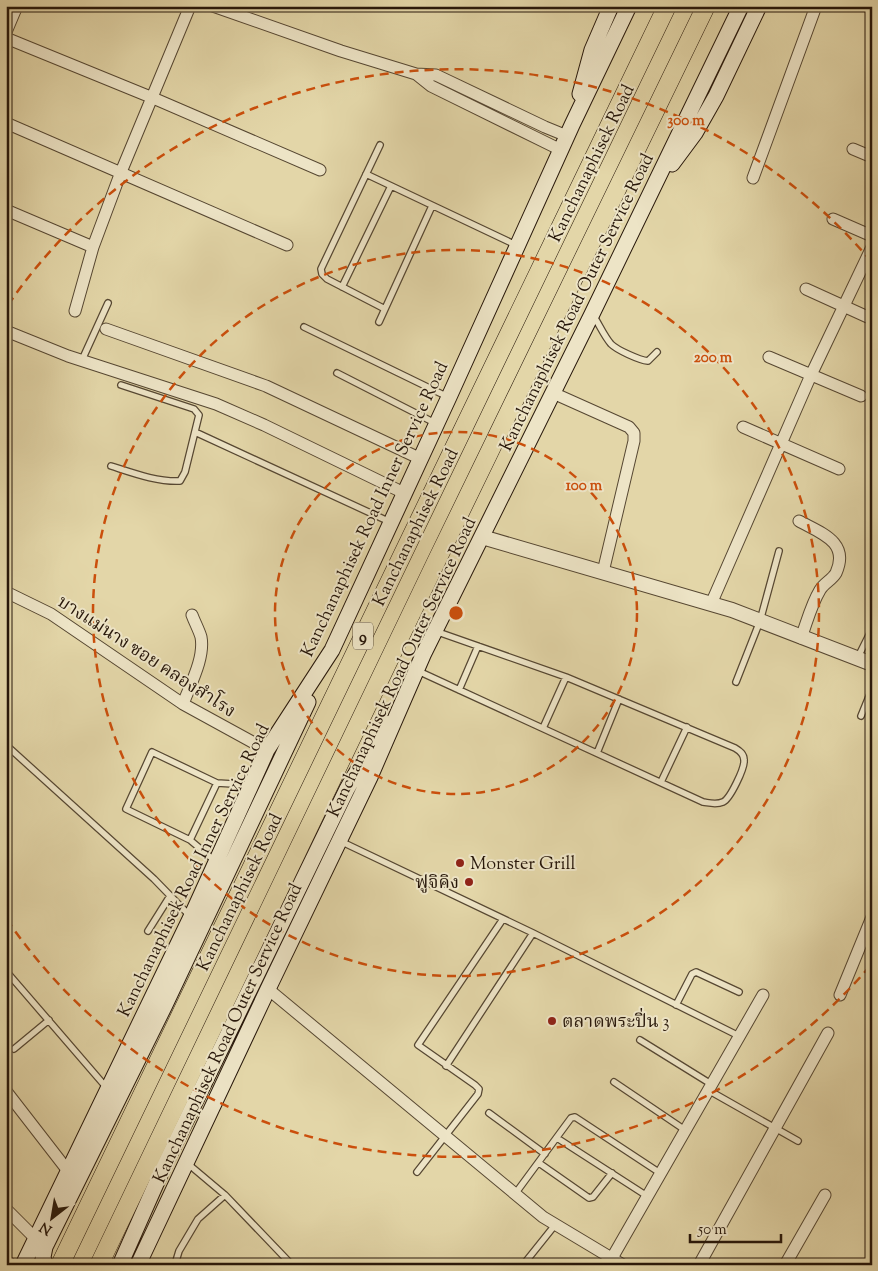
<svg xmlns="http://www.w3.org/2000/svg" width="878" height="1271" font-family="'Sorts Mill Goudy','Noto Serif Thai',serif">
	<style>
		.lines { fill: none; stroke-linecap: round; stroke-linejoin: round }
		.service-casing { stroke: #564732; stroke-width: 8 }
		.minor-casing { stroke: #564732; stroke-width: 13 }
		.tertiary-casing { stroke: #564732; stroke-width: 16 }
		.secondary-casing { stroke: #27170a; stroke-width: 17 }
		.trunk-casing { stroke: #27170a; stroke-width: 19 }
		.service { stroke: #ede4c6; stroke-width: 5.5 }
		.minor { stroke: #ede4c6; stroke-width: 11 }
		.tertiary { stroke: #ede4c6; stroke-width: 14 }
		.secondary { stroke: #ede4c6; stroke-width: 15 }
		.trunk { stroke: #e3d6a8; stroke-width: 18 }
		.ring { fill: none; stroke: #cb4f0c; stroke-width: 2.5; stroke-dasharray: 9 6 }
		.poi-dot { fill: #8f2418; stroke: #ede4c6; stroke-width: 2 }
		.labels { text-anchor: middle; stroke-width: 4; stroke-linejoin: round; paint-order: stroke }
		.shield { fill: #ede4c6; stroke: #625442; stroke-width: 1 }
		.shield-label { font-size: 16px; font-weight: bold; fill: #27170a }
		.street-label { font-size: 18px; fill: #27170a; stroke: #ede4c6 }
		.poi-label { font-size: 18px; fill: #27170a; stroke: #ede4c6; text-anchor: start }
		.centre { fill: #cb4f0c; stroke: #ede4c6; stroke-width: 2.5 }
		.ring-label { font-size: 15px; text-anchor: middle; font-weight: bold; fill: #cb4f0c; stroke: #ede4c6; stroke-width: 4; stroke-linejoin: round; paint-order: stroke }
	</style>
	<rect width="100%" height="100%" fill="#e3d6a8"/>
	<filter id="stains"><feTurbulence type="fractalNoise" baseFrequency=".004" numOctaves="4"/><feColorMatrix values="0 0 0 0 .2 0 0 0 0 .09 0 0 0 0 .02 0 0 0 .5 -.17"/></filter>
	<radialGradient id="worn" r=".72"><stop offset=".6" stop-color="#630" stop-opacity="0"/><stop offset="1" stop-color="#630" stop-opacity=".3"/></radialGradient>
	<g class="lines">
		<g class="service-casing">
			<path id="service" d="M380,145l-59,124 1,5 5,5 58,30
				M366,174l150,71
				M342,287l49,-101
				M593,315c6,9 11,21 18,29 6,6 28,16 37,17l9,-9
				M379,322l53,-116
				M304,327l144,70
				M82,360l26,-57
				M337,373l98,50
				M195,432l195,90
				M111,466c22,7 46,16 69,15l5,-9 14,-57 -5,-6 -73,-24
				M858,657l14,-28
				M418,671l285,131c7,1 13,3 20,0 7,-3 22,-34 21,-42 0,-6 -4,-9 -9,-12l-169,-71 -131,-46
				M736,682l24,-61 19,-70
				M459,690l19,-44
				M861,716l11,-27
				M543,728l23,-51
				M6,745l148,134 36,37
				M597,753l22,-54
				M661,782l26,-55
				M190,840l27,-57
				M340,841l193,92 206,103
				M215,861l-25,-21 -64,-31 26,-57 65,31 33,2
				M148,931l22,-35
				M6,971l100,116
				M676,1005l16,-31 4,-2 43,20
				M640,1040l71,44
				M14,1049l35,-29
				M446,1066l87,-133
				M614,1082l71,48
				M708,1090l90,51
				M489,1113l56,41
				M557,1138l90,58
				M539,1163l50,35 4,-1 19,-24
				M417,1172l61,-78 1,-5 -4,-4 -57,-40 85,-126
				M515,1194l56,-76 4,-1 85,56
				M225,1195l67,70
				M178,1265l-2,-4 3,-10 19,-32 27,-24 -38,-32
				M523,1265l32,-40"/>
		</g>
		<g class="minor-casing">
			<path id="minor" d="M213,6l128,45 75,23 20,1 109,52 22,9
				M6,32l11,-26
				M6,38l147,60 167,72
				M416,74l15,12 130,64
				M6,123l281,122
				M853,149l19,8
				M753,178l63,-172
				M6,210l87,37
				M833,219l39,17
				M806,289l66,30
				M75,311l18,-64 28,-75 69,-166
				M106,329l160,57 155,73
				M6,331l62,25 148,48 48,21 140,68
				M769,357l92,39
				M553,393l76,34 5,6v8l-31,131
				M743,427l96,42
				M799,521c22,12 51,21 37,52 -4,7 -12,10 -16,17 -9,15 -13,32 -19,48
				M6,592l45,22 132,90 84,46
				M711,604l100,-229 61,-128
				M183,704c7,-19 22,-46 18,-67 -2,-7 -6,-14 -9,-22
				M268,989l275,228 80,48
				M840,995l32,-78
				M6,1091l62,80
				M6,1209l29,29
				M612,1258l151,-263
				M6,1260l5,5
				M699,1265l129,-232
				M785,1265l40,-70"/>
		</g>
		<g class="tertiary-casing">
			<path id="tertiary" d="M482,537l250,73 140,54"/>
		</g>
		<g class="secondary-casing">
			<path id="secondary" d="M580,94l12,-44 19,-44
				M672,164l23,-31 21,-37 43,-90
				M23,1265l168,-348 76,-167 65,-100 117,-253 123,-272 57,-119
				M45,1265l-2,-8 2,-10 120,-242 143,-303
				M120,1265l43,-97 184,-379 38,-66
				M138,1265l130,-276 102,-212 53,-122 169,-341 149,-308"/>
		</g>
		<g class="trunk-casing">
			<path id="trunk" d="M60,1265l607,-1259
				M99,1265l337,-703 270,-556"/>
		</g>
		<use href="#service" class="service"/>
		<use href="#minor" class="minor"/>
		<use href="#tertiary" class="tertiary"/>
		<use href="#secondary" class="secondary"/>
		<use href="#trunk" class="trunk"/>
	</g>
	<g class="ring">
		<circle cx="456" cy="613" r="181"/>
		<circle cx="456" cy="613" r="363"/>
		<path d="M870 966A544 544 0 0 1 8 921M8 305A544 544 0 0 1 870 260"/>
	</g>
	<g class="poi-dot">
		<circle cx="460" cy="863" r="5"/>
		<circle cx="469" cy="882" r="5"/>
		<circle cx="552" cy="1021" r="5"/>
	</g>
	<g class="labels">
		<rect class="shield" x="353" y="622.5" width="20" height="27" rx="4"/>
		<g class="shield-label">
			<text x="363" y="642">9</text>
		</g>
		<g class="street-label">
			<text transform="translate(591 163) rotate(-64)" y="6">Kanchanaphisek Road</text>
			<text transform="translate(576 302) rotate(-64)" y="6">Kanchanaphisek Road Outer Service Road</text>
			<text transform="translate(374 509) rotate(-65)" y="6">Kanchanaphisek Road Inner Service Road</text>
			<text transform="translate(415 527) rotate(-64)" y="6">Kanchanaphisek Road</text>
			<text transform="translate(147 656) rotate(33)" y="6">บางแม่นาง ซอย คลองสำโรง</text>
			<text transform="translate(401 667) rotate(-65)" y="6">Kanchanaphisek Road Outer Service Road</text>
			<text transform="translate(193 870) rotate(-64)" y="6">Kanchanaphisek Road Inner Service Road</text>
			<text transform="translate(239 892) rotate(-64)" y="6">Kanchanaphisek Road</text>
			<text transform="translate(227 1033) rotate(-65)" y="6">Kanchanaphisek Road Outer Service Road</text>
		</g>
		<g class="poi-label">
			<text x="470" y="869">Monster Grill</text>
			<text x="459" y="888" text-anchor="end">ฟูจิคิง</text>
			<text x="562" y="1027">ตลาดพระปิ่น 3</text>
		</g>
	</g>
	<circle cx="456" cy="613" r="8" class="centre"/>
	<g class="ring-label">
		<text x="686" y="125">300 m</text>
		<text x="713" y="362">200 m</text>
		<text x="584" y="490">100 m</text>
	</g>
	<rect width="878" height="1271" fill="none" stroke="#e3d6a8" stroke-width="25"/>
	<rect x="8" y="8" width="863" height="1256" fill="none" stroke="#27170a" stroke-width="2.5"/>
	<rect x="12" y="12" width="853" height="1246" fill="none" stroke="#27170a"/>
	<g transform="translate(52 1218) rotate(211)" stroke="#ede4c6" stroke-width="4" paint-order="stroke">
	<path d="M0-4L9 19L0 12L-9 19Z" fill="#27170a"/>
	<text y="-8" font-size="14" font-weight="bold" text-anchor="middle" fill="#27170a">N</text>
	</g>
	<path d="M690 1234v8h91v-8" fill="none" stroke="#27170a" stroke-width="2.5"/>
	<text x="698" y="1234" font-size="15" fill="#27170a" stroke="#ede4c6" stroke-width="4" paint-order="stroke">50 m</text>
	<rect width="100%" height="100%" filter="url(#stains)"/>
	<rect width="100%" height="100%" fill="url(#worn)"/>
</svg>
